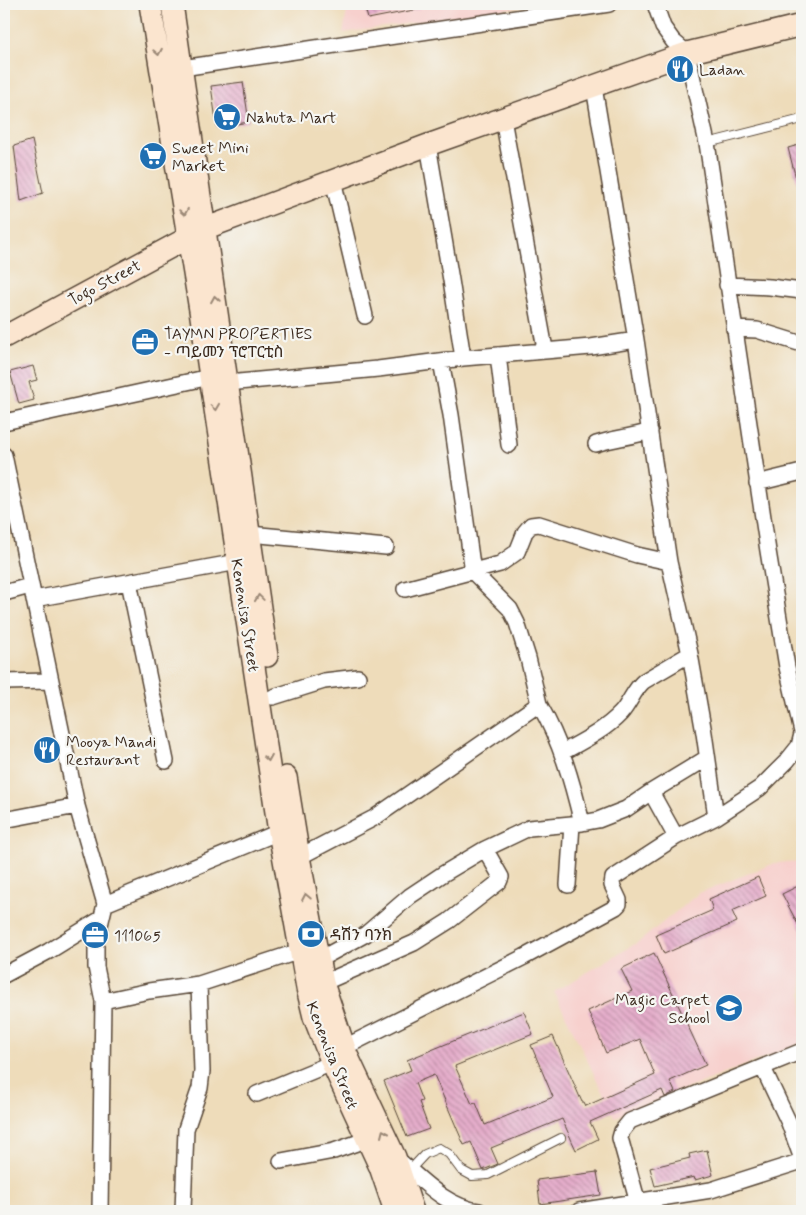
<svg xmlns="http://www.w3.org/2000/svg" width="806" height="1215" font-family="Mynerve,'Noto Sans Ethiopic',sans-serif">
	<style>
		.built { fill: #f7d0cd }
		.building { fill: url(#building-back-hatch) }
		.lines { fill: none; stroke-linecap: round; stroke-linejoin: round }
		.lane-casing { stroke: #564535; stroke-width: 10 }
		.street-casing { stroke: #564535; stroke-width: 18 }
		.secondary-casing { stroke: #564535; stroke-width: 24 }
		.lane { stroke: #fff; stroke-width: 8 }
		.street { stroke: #fff; stroke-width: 15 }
		.secondary { stroke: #fbe5cf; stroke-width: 21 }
		.oneway { stroke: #9b8876 }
		.labels { text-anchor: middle; stroke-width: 4.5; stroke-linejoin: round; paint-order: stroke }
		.poi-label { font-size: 16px; fill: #3b2a1e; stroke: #f6f6f2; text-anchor: start }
		.street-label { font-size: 16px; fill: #3b2a1e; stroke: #f6f6f2 }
	</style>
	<defs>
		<pattern id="building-back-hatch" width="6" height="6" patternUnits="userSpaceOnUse" patternTransform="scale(1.25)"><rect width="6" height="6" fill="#e5adcb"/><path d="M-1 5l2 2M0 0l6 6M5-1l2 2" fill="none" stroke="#bb8da4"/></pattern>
	</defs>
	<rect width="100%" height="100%" fill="#f6f6f2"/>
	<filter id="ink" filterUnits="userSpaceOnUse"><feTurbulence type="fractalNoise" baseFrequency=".02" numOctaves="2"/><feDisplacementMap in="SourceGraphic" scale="10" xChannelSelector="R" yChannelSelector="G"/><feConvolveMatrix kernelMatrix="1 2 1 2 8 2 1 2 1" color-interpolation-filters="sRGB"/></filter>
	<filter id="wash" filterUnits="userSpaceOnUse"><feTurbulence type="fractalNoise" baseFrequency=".0096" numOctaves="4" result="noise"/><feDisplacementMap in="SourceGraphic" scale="20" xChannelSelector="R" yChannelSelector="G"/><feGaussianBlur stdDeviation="1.12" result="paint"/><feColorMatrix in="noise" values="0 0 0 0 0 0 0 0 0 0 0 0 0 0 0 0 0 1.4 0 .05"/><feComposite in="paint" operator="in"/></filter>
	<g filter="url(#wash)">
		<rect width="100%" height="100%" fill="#eedcba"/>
		<path class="built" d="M348,4h194l-199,29z
			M802,861v182l-187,74 -61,-125 86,-51 59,-48 76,-30z"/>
		<g id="blocks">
			<path class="building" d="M364,4h54l1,5 -51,10z
				M243,82l6,40 -32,5 -6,-41z
				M32,140l11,53 -22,8 -7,-55z
				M802,144v45l-3,1 -11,-42z
				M33,366l4,14 -8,2 5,18 -15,4 -9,-32z
				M758,877l8,19 -34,15 5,11 -73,32 -8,-19 57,-25 -4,-11z
				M802,884v48l-20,-38z
				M654,953l52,112 -36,16 5,11 -10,5 -3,-7 -72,32 8,17 -22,11 -14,-31 -71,29 7,16 -15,6 -12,-28 -7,3 -30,-70 -19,8 7,18 -3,1 10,27 -22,8 -23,-56 27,-11 -4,-10 117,-48 9,22 -78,32 17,38 4,-1 9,22 68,-28 -22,-52 22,-9 29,66h2l2,4 69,-31 -15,-36 -34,14 -18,-42 44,-20 -11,-22z
				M707,1150l6,25 -18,5 -1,-3 -39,9 -5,-18 40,-10 -1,-4z
				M597,1172l4,23 -61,9 -3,-24z"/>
		</g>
	</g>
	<g filter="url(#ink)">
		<use href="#blocks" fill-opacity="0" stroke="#564535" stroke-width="1"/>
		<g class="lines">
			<g class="lane-casing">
				<path id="lane" d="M707,143l95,-24
					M410,1170l15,-16 14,-6 10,6 12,16 11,6 16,-1 73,-37"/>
			</g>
			<g class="street-casing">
				<path id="street" d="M655,4l8,23 10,14 14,12 20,90 61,408 19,116 15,65
					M182,68l427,-64
					M594,87l42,253 33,222 21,92 14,79 12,84 44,-29 27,-27 12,-15 3,-12
					M503,119l42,230
					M428,145l23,135 12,78
					M333,180l32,136
					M727,285l43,2 32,4
					M734,329l23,1 45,14
					M498,355l11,90
					M228,383l150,-14 85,-11 128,-11 45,-7
					M4,422l206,-45
					M596,444c18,-6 36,-7 54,-13
					M4,455l73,351 28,98 -9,38v25l7,34 -3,210
					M757,483l45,-11
					M250,534l136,13
					M129,582l37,179
					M405,589l95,-25 17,-12 8,-20 6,-7 8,-1 98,31 32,7
					M4,593l26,-7
					M34,599l204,-37
					M4,682l46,-1
					M273,697l51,-16 34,-4
					M539,704c22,38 33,77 43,119
					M563,752c20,-11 42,-22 58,-39 9,-10 13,-24 23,-32l46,-27
					M4,820l73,-14
					M676,837l-25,-45 56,-34
					M299,857l75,-39 165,-114 -11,-46 -11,-35 -7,-14 -37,-37 -22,-157 -10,-54
					M568,885l4,-61
					M105,904l174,-72
					M318,960l48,-26 44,-38 33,-22 42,-25 44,-21 53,-5 16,-3 28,-11 25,-17
					M4,975l45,-24 52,-32
					M323,983l91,-40 35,-22 50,-39 2,-5 -16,-28
					M103,1001l46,-10 50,-7 101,-33
					M345,1047l179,-90 92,-50 3,-3v-4l-7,-15 1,-7 63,-41 40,-20
					M763,1068l26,55 13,36
					M257,1094l75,-31
					M396,1158c25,21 50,49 83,53
					M281,1161l53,-10 34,-12
					M638,1203l-18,-65 2,-7 8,-10 172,-70
					M183,1211l3,-82 14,-41 2,-17 -3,-87
					M579,1211l132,-21 91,-29"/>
			</g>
			<g class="secondary-casing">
				<path id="secondary" d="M150,4l50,306 79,522 28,156 7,29 18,46 48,104 15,44
					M172,4l95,652
					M4,337l200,-108 224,-84 259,-92 115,-28
					M286,777l13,80 24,126 24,72 48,102 18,54"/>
			</g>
			<use href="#lane" class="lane"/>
			<use href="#street" class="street"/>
			<use href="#secondary" class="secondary"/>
		</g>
		<defs><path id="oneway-chevron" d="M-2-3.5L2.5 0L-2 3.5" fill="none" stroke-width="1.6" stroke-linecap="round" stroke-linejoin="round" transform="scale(1.25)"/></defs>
		<g class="oneway">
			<use href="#oneway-chevron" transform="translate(158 52) rotate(80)"/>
			<use href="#oneway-chevron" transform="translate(184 212) rotate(81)"/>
			<use href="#oneway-chevron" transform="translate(215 299) rotate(-99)"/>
			<use href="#oneway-chevron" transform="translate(215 407) rotate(82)"/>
			<use href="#oneway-chevron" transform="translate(259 598) rotate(-98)"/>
			<use href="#oneway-chevron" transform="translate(268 758) rotate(81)"/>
			<use href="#oneway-chevron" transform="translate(306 897) rotate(-101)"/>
			<use href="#oneway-chevron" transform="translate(384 1133) rotate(-114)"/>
		</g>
	</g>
	<defs>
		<g id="restaurant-disc" transform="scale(1.4375)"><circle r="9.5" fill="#1f6fb2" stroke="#f6f6f2"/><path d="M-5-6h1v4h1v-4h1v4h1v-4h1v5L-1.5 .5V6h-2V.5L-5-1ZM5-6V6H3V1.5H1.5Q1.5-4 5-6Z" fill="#fff"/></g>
		<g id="supermarket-disc" transform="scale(1.4375)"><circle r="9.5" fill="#1f6fb2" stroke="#f6f6f2"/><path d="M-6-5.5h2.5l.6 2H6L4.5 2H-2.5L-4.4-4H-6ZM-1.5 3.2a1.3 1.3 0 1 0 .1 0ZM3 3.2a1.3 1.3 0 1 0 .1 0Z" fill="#fff"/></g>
		<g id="office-disc" transform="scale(1.4375)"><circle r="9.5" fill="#1f6fb2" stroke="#f6f6f2"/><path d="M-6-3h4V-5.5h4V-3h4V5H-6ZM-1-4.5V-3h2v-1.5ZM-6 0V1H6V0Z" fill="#fff"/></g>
		<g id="bank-disc" transform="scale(1.4375)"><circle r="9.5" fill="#1f6fb2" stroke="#f6f6f2"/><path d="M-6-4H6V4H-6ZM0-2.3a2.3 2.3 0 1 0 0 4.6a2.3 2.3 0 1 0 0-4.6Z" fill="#fff"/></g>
		<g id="school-disc" transform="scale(1.4375)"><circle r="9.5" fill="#1f6fb2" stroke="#f6f6f2"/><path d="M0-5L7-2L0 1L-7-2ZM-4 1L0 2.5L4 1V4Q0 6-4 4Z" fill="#fff"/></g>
	</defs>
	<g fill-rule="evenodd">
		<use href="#restaurant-disc" x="680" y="69"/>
		<use href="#supermarket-disc" x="227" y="117"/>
		<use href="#supermarket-disc" x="153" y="156"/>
		<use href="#office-disc" x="145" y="342"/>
		<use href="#restaurant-disc" x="47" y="750"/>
		<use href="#bank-disc" x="311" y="934"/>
		<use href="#office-disc" x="95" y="935"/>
		<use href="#school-disc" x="729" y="1008"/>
	</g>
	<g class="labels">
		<g class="poi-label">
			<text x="699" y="75">Ladan</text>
			<text x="246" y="123">Nahuta Mart</text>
			<text x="172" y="153">Sweet Mini<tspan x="172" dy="18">Market</tspan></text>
			<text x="164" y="339">TAYMN PROPERTIES<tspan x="164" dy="18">- ጣይመን ፕሮፐርቲስ</tspan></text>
			<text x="66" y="747">Mooya Mandi<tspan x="66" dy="18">Restaurant</tspan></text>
			<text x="330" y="940">ዳሽን ባንክ</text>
			<text x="114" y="941">111065</text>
			<text x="710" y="1005" text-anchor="end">Magic Carpet<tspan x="710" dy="18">School</tspan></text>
		</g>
		<g class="street-label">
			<text transform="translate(104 282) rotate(-28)" y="6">Togo Street</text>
			<text transform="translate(246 615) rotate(81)" y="6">Kenenisa Street</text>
			<text transform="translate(333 1055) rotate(68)" y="6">Kenenisa Street</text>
		</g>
	</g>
	<rect width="806" height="1215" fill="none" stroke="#f6f6f2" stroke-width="20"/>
</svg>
